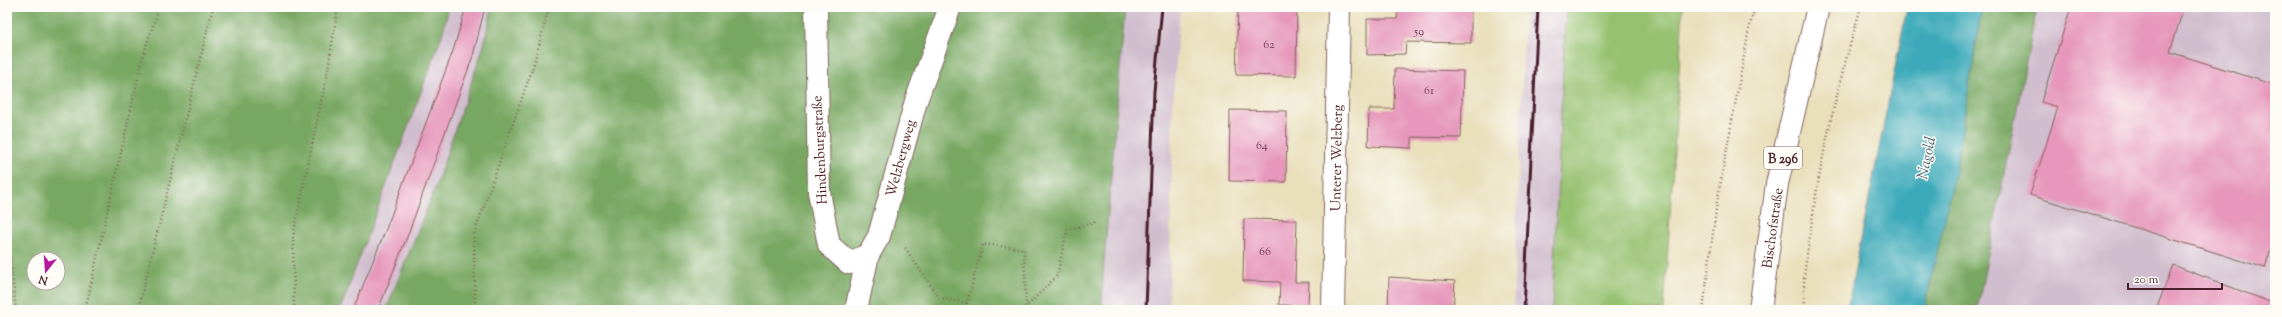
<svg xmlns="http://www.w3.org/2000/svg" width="2282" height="317" font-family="'Sorts Mill Goudy',serif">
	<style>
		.industrial { fill: #d0bdcd }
		.green { fill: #95c16f; stroke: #70704d }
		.forest { fill: #78a762; stroke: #616346; fill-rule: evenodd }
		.water { fill: #3aa9b9; stroke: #426472 }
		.building { fill: #e697bb }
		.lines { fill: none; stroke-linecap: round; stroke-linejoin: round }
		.minor-casing { stroke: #82625d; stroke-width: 24 }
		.major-casing { stroke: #82625d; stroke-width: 24 }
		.path { stroke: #82625d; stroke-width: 2.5; stroke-dasharray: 1 3; stroke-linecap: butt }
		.minor { stroke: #fff; stroke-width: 22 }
		.major { stroke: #fff; stroke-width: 22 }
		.rail { stroke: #4a1f2b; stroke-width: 3 }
		.labels { text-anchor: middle; stroke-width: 3; stroke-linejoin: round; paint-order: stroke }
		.number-label { font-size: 12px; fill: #713d4f }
		.shield { fill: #fdfcf7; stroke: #806168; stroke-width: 1 }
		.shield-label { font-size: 13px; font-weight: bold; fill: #4a1f2b }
		.street-label { font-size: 14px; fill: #4a1f2b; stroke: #fdfcf7 }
		.water-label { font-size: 15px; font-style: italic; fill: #435d6b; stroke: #fdfcf7 }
	</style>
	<rect width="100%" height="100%" fill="#fdfcf7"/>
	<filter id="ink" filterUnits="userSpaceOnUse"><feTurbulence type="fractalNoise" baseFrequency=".025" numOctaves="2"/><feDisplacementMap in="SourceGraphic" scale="8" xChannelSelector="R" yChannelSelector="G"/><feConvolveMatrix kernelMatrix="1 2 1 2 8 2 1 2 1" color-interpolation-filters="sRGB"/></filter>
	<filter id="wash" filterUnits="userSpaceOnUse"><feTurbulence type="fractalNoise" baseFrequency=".012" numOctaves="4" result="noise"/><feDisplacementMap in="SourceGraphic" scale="16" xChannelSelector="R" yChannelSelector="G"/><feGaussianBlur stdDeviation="0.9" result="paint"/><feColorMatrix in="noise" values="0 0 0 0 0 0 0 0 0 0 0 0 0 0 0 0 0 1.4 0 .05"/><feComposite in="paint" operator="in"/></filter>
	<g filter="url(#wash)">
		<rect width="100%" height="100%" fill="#e9dfbb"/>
		<path class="industrial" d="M449,7h43l-8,38 -59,173 -39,92h-46l102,-275z
			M1125,7h55l-7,95 -4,208h-67l1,-36z
			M1525,7h41l-14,303h-39z
			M2037,7h238v303h-298z"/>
		<path class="green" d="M1566,7h117l-19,303h-112z"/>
		<path class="forest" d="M7,7h442l-7,28 -102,275h-333zM34,259h24v24h-24z
			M492,7h633l-22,267 -1,36h-716l49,-122 49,-143z
			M1982,7h55l-60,303h-53l30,-131z"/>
		<path class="water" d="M1907,7h75l-28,172 -30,131h-77z"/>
		<g id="blocks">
			<path class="building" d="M466,7h19l-12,49 -66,181 -29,73h-25l33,-81 67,-178z
				M1238,7h59l-1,69 -60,-1z
				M1398,7h73v36l-65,-1 -1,12 -38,1v-36h30z
				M2071,7h113l-14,45 105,33v150l-10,33 -235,-73 28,-88 -17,-5z
				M1395,69l68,2 -2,67 -49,-1v11l-44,-2 1,-37h25z
				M1230,110l57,1 -1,71 -57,-1z
				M1244,219l53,1 -2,62h14l-1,24 -29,-1 1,-23 -37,-1z
				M2173,265l102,39v6h-119z
				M1389,277l66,4 -2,29h-65z"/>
		</g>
	</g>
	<g filter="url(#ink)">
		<use href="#blocks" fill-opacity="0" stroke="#82625d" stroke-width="1"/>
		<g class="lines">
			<g class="minor-casing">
				<path id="minor" d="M816,7l3,185 10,53 20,18 19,-8
					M856,310l12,-55 11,-19 37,-135 34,-94
					M1333,310l6,-303"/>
			</g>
			<g class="major-casing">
				<path id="major" d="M1760,310l17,-126 41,-177"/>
			</g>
			<path class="path" d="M7,229l9,81
				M905,248l34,50 28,5 16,-59 41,5 2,58 31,-31 10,-46 29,-8
				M85,310l58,-254 16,-49
				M138,310l75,-303
				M294,310l-1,-74 35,-167 10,-62
				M475,310l-1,-76 59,-167 16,-60
				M1703,310l14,-108 32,-173 6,-22
				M1806,310c-5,-25 0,-49 4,-75 10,-78 29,-153 51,-228"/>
			<use href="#minor" class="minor"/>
			<use href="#major" class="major"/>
			<path class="rail" d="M1146,310l8,-219 8,-84
				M1524,310l14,-303"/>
		</g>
	</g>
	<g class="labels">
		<g class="number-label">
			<text x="1419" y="35">59</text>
			<text x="1269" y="48">62</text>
			<text x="1429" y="94">61</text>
			<text x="1262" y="149">64</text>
			<text x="1265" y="255">66</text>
		</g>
		<rect class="shield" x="1764" y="147" width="38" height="22" rx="3"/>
		<g class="shield-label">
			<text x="1783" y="163">B 296</text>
		</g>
		<g class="street-label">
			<text transform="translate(819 150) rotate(-93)" y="5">Hindenburgstraße</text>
			<text transform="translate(900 158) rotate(-75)" y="5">Welzbergweg</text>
			<text transform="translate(1336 158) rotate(-89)" y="5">Unterer Welzberg</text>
			<text transform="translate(1772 228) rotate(-82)" y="5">Bischofstraße</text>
		</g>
		<g class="water-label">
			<text transform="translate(1926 158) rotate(-78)" y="5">Nagold</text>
		</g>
	</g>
	<rect width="2282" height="317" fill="none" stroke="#fdfcf7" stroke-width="24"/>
	<g transform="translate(46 271) rotate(197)"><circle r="19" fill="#fdfcf7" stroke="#b5a4a5"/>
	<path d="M0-3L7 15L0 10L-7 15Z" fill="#b5179e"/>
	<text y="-6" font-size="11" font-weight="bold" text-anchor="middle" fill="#4a1f2b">N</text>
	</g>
	<path d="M2128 283v6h94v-6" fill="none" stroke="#4a1f2b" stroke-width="2"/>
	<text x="2134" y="283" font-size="12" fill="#4a1f2b" stroke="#fdfcf7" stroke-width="3" paint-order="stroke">20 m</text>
</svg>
